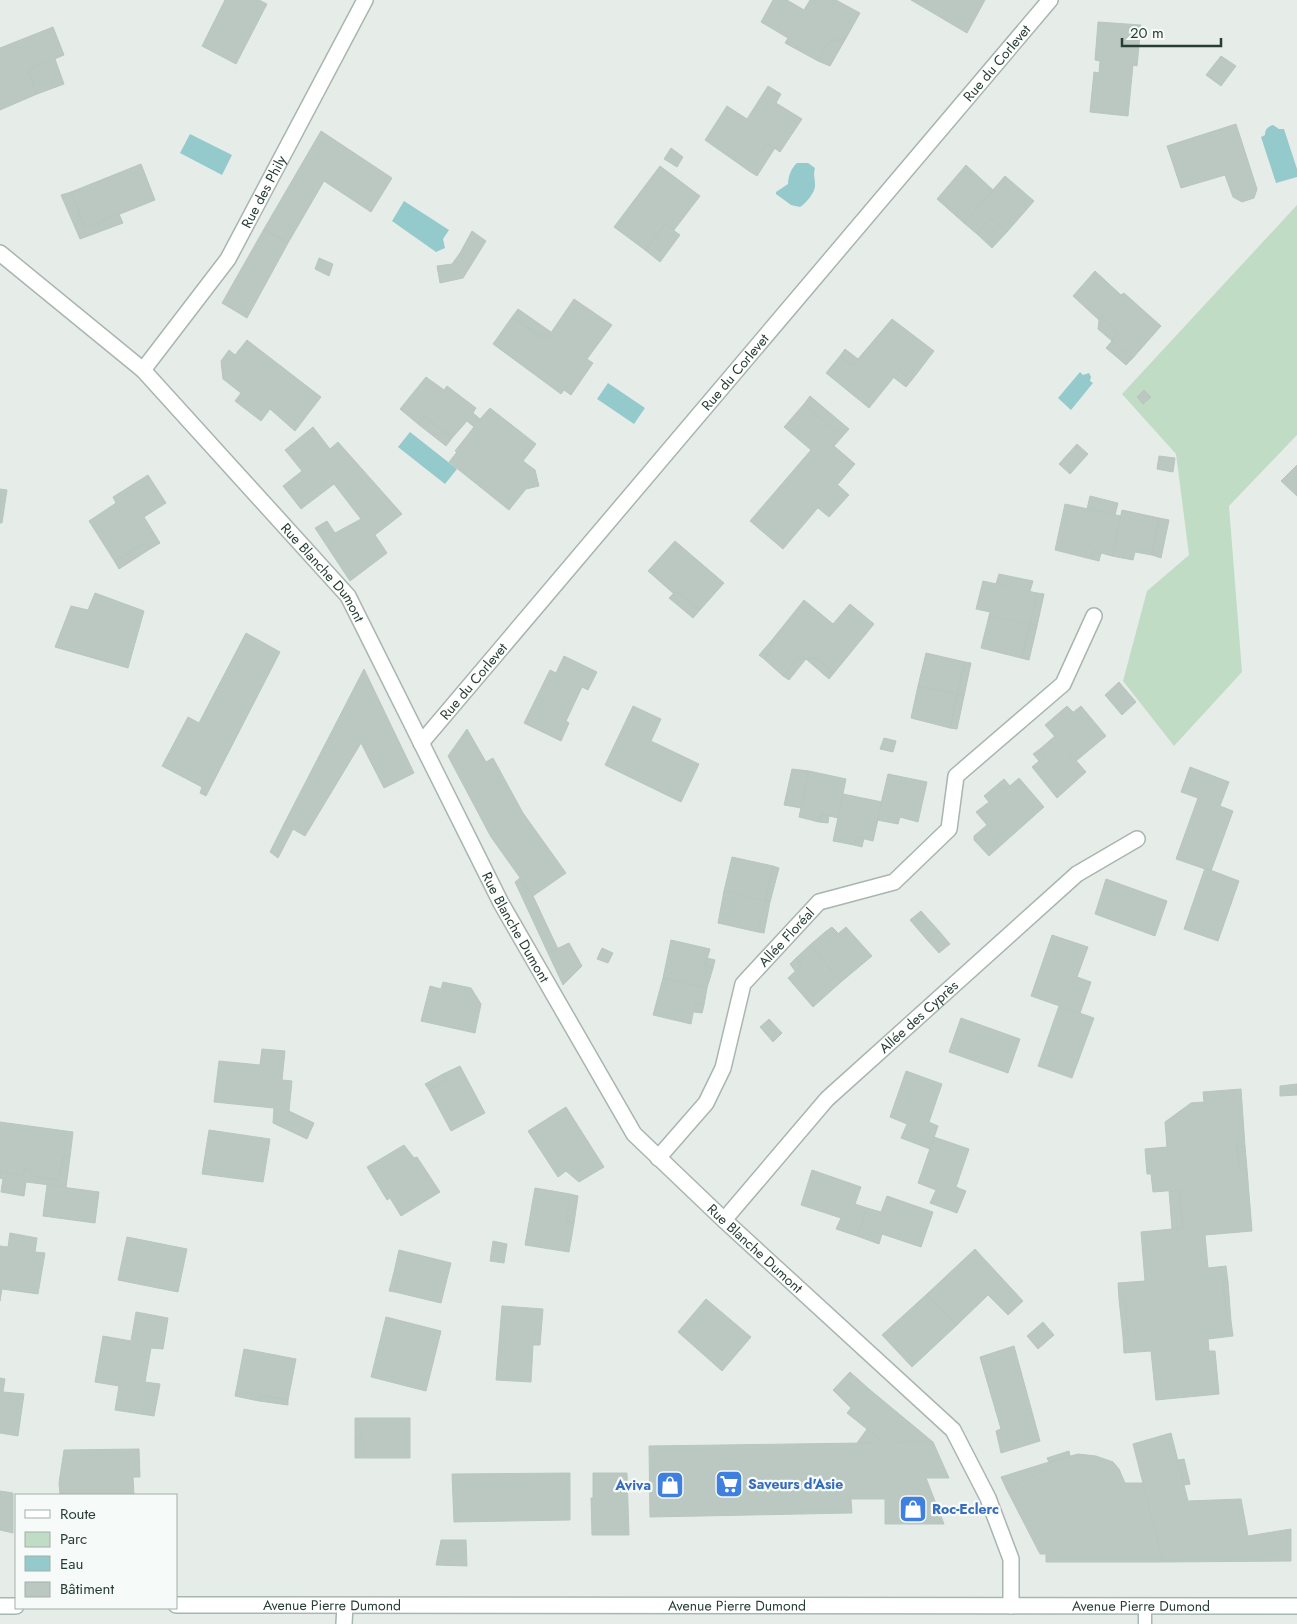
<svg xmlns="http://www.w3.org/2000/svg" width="1297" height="1624" font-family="Jost,sans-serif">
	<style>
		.green { fill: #c1dcc5 }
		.water { fill: #94cacc }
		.building { fill: #bbc8c2; stroke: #b9c6bf }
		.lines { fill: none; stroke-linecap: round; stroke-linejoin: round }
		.service-casing { stroke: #a9b5af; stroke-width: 15 }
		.minor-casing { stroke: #a9b5af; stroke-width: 18 }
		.secondary-casing { stroke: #a5b8af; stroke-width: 18 }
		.service { stroke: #fff; stroke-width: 12 }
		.minor { stroke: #fff; stroke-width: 15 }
		.secondary { stroke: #fff; stroke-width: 15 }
		.labels { text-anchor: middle; stroke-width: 4.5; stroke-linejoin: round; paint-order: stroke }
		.street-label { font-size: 14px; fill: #273e35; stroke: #f6faf8 }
		.shop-label { font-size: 14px; font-weight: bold; fill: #366cbe; stroke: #f6faf8; text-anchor: start }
	</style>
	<rect width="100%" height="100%" fill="#e6ede9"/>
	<path class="green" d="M1297,205v230l-68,71 13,166 -68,74 -51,-65 24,-90 42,-36 -13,-101 -54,-60z"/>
	<path class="water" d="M1273,125l6,4h5l13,40v8l-21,6 -15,-46 4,-2c0,-5 2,-8 8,-10z
		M190,134l42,21 -10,20 -42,-22z
		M797,163h11l7,5c-2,8 0,9 0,16 1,8 -9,19 -15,23l-9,-2 -15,-11v-2l12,-8c0,-7 3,-16 9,-21z
		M404,201l45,29 -6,9 2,9 -9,4 -44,-31z
		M1080,372l3,3 6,-2 2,4 -1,4 3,2 -22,27 -13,-12z
		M608,383l37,25 -11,16 -37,-25z
		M410,432l47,37 -12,15 -47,-37z"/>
	<path class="building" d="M225,0h34l8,4 -31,60 -34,-18z
		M773,0h14l17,10 6,-10h26l24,13 -14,25 -18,4 -10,19 -33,-18 3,-5 -27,-16z
		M911,0h74l-18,33z
		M1098,22l43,3 -4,41 -4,-1 -5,51 -38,-4 4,-40 5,1 1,-12 -5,-1z
		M53,27l11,28 -36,15 9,24 -37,16v-62z
		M846,38l-16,28 -12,-5 10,-19z
		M1221,56l15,10 -15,20 -15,-11z
		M55,59l9,25 -27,10 -9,-24z
		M768,86l13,8 -5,9 26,16 -22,33 -13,-9 -18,28 -44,-31 22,-34 20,13z
		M1236,124l21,65 -3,9 -12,4 -9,-5 -8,-22 -44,13 -14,-42z
		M321,131l71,47 -21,34 -47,-31 -36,62 -24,-14z
		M767,143l8,5 -18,28 -8,-5z
		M671,148l12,9 -6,10 -13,-8z
		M141,164l14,36 -70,28 -14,-36z
		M966,165l27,25 -29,33 -27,-24z
		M660,166l40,30 -26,34 -9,-6 -20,26 -31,-23z
		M1005,176l29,25 -27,31 -16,-14 -14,16 -13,-11z
		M71,192l14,36 34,-14 4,9 -43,16 -19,-44z
		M991,218l16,14 -15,16 -15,-14z
		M665,224l15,11 -20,27 -15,-12z
		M264,229l24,14 -41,75 -25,-15z
		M472,231l14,10 -13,21 -13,-9z
		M460,253l13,9 -10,16 -23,5 -3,-17 15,-2z
		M319,258l14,6 -4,12 -14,-7z
		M1095,271l26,24 3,-2 37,33 -29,33 -20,-18 7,-8 -17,-16 -3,3 -26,-24z
		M574,299l38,26 -25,34 6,4 -22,32 -7,-5 -3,4 -68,-50 19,-27 34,23z
		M518,309l33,23 -5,8 -34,-23z
		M1102,317l17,16 -7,8 -14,-12 1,-9z
		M892,319l42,32 -19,25 -12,-10 -34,42 -43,-35 14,-17 12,10z
		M247,340l74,57 -26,34 -25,-22 -9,12 -26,-20 6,-8 -18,-14 -2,-18 8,-11 6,5z
		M1112,341l20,18 -6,6 -20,-17z
		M845,349l13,10 -6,7 -12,-10z
		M903,366l12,10 -9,11 -13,-10z
		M426,377l18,13 3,-4 29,22 -3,5 7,6 10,-11 46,36 -13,17 12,9 4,16 -13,3 -17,21 -60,-48 8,-10 -2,-1 19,-24 -7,-6 -15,17 -28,-22 -6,8 -18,-15z
		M1144,390l7,7 -8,7 -6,-7z
		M810,396l39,33 -7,8 -38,-33z
		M804,404l38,33 -8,9 21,18 -72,85 -33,-28 61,-71 -27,-23z
		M424,416l28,22 -6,8 -28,-22z
		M313,427l17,22 8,-7 64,72 -27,21 12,18 -37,28 -35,-53 12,-7 8,12 26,-14 -27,-35 -33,25 -18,-23 19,-15 -17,-21z
		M1077,444l11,10 -18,20 -11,-10z
		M1159,456l16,2 -2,14 -16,-3z
		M1297,465v31l-16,-15z
		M148,475l18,28 -22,14 16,26 -10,6 -5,-7 -30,20 -26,-41 27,-18 -3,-6z
		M838,485l11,10 -20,22 -11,-9z
		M0,489l7,1 -5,33h-2z
		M1090,496l28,7 -3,12 -28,-6z
		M1065,504l56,12 -9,40 -18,-5 -3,8 -36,-9z
		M1122,510l37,8 -7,37 -17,-3 -2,8 -21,-4z
		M1159,518l10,2 -8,38 -9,-3z
		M675,541l49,42 -24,27 -24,-19 -2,3 -26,-23z
		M145,542l5,7 -31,20 -4,-7z
		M1094,551l7,2 -2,8 -8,-2z
		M999,574l34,7 -3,10 -34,-7z
		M983,581l54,12 -7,31 -41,-8 1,-4 -14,-3z
		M676,591l24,19 -7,8 -24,-20z
		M95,593l49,18 -16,57 -73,-21 16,-41 17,4z
		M1037,593l7,1 -7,32 -7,-2z
		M804,600l29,24 17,-20 24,20 -40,49 -18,-15 -10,1 -5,-4 -18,21 -19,-17 6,-8 2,-11z
		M989,616l41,8 -9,34 -40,-10z
		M1030,624l7,2 -8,34 -8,-2z
		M246,633l34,19 -74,144 -6,-3 2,-6 -40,-21 26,-49 11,6z
		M772,640l-2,11 -6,8 -5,-4z
		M926,653l39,9 -8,32 -39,-8z
		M801,655l5,4 -17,21 -6,-4z
		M564,656l33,16 -9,18 -6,-3 -16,34 3,2 -8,18 -37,-18 26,-53 6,3z
		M816,658l18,15 -5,6 -23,-20z
		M965,662l6,1 -7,33 -7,-2z
		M364,669l50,104 -30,15 -23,-45 -56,93 -21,-12z
		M1119,682l17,20 -14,13 -17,-20z
		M918,686l39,8 -7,34 -39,-10z
		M957,694l7,2 -7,33 -7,-1z
		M633,706l28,13 -10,22 48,23 -18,38 -76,-37z
		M1067,706l6,6 -7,6 -6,-6z
		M1081,706l25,30 -30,25 -31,-36 15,-13 6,6z
		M467,729l19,33 7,-4 30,55 43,60 -33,23 -42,-59 -43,-81z
		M1055,736l31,36 -29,26 -25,-31 14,-12 -6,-6z
		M884,738l12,3 -3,11 -13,-3z
		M1040,749l6,6 -7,6 -6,-7z
		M1190,767l39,15 -9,24 13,5 -22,60 -35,-12 22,-61 -17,-6z
		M792,769l17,2 -8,37 -17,-3z
		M809,771l37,8 -8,39 -17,-4 -2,8 -20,-5z
		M888,774l39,8 -9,40 -18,-5 -2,7 -21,-4z
		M1019,778l25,29 -55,49 -15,-16v-4l13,-11 -11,-13 13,-10 -5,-6 14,-12 6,7z
		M1004,779l6,7 -6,5 -6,-7z
		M843,794l39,8 -9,39 -17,-4 -2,8 -21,-4z
		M821,814l8,2 -1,7 -9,-1z
		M284,824l9,5 -15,29 -8,-6z
		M856,837l8,1 -2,9 -8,-2z
		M732,857l41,9 -8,35 -41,-10z
		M773,866l6,2 -9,34 -5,-1z
		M1205,868l34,13 -21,60 -34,-12z
		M520,878l13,18 25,53 -10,4 -33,-71z
		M1106,879l61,22 -12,35 -60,-22z
		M724,891l41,10 -7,31 -40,-9z
		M765,901l5,1 -6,31 -6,-1z
		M921,911l18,20 -11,10 -18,-21z
		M832,927l6,6 -6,6 -7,-7z
		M846,927l26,29 -31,26 -31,-37 15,-13 7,7z
		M939,931l11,13 -11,9 -11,-12z
		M1052,935l36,12 -11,30 14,5 -11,31 -49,-17z
		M671,940l39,9 -5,17 8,2 -6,20 -44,-10z
		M569,943l13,23 -19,19 -15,-32z
		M810,945l31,37 -28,25 -25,-29 14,-13 -6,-7z
		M602,948l11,5 -5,10 -11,-4z
		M707,958l8,2 -2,8 -8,-2z
		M796,958l6,7 -7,6 -5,-7z
		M663,978l44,10 -3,17 -9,-2 -4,21 -38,-9z
		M443,982l28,6 10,16 -6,29 -54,-12 9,-35 11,3z
		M695,1003l9,2 -2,8 -8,-1z
		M1059,1006l35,12 -22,60 -34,-12z
		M961,1018l59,21 -12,34 -59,-21z
		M769,1019l13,14 -9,9 -13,-15z
		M262,1049l23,2 -3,29 10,1 -3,30 25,12 -7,16 -34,-16 1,-15 -60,-6 5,-41 41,4z
		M460,1066l25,47 -34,18 -22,-41 17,-10 -3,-6z
		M906,1071l36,13 -13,38 9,4 -8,23 -29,-11 6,-14 -17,-7z
		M443,1074l3,6 -17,10 -4,-6z
		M1297,1084v11l-17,1v-10z
		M1241,1089l4,57 -8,1 2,22h8l5,62 -47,4 3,33 18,-2 2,16 -5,1 4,38h4l2,15 -25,3 1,12h6l4,43 -63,6 -5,-49 -27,2 -1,-16h5l-3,-38h-6l-1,-16 27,-2 -4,-49 42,-4 -4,-38 -26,2 -2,-18h-4l-2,-25 22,-2 -2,-25 26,-19 13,-1 -1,-10z
		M566,1107l38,60 -25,15 -13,-11 -8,6 -30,-46z
		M0,1122l73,10 -3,25 -7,-1 -4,24 -28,-4 1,-6 -8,-1v6l-24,-3z
		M209,1130l61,9 -7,43 -61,-8z
		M934,1137l35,12 -13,38 10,4 -9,22 -27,-10 6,-13 -18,-7z
		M404,1145l10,13 3,-1 23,35 -39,24 -11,-18 -3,2 -20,-33z
		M1245,1146l2,23h-8l-2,-22z
		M63,1156l7,1 -4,30 -40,-5 -2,14 -23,-4 2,-13 -3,-1v-6l24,3v-6l8,1 -1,6 28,4z
		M812,1170l49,17 -6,17 12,4 -10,28 -21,-7 5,-11 -40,-13z
		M47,1185l52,7 -4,31 -52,-7z
		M535,1188l35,6 -4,28 8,1 -5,29 -44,-7z
		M1179,1190l4,38 -11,1 -3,-38z
		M570,1194l8,2 -4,27 -8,-1z
		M887,1196l46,16 -12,35 -39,-13 -3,10 -22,-8 10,-28 14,4z
		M10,1233l27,5 -2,14 10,1 -7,41 -36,-5 -2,12v-55l8,1z
		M127,1237l60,12 -9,43 -60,-12z
		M493,1241l14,3 -3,19 -14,-2z
		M975,1249l48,52 -15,14 -20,-20 -31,30 -30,-31z
		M399,1250l52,13 -10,40 -46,-11 4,-19 -5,-1z
		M394,1272l5,1 -4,19 -6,-1z
		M1228,1282l3,39h-4l-4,-38z
		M927,1294l30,31 -45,42 -30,-32z
		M706,1299l45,38 -29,34 -44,-39z
		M1119,1299h6l3,38h-5z
		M502,1306l41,3 -3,36h-7l-2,37 -35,-2z
		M136,1312l32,6 -5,31 -12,-1 -6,34 15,2 -6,32 -39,-6 4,-24 -24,-4 8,-46 28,5z
		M386,1317l55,14 -15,60 -55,-14z
		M1043,1322l11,13 -16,14 -11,-13z
		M1014,1346l26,95 -39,12 -5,-22 5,-2 -21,-72z
		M244,1349l52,10 -8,41 -28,-5 -1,6 -24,-5z
		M850,1372l19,17 64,53h-50l-36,-29 4,-5 -18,-18z
		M0,1378l5,1 -2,13 21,2 -6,42 -18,-3z
		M260,1395l28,5v5l-29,-4z
		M355,1418h55v40h-47v-21l-8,1z
		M867,1429l16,13 -26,1z
		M1171,1433l17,68 53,-2 7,37 43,-7v32l-128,1 -30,-118z
		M363,1437v21h-8v-20z
		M933,1442l16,36h-23l18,46h-59v-25h-34l1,14 -202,4 -1,-71z
		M139,1449l1,28h-7l1,18h-74l-1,-12 5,-33z
		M1069,1451l1,5 -21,6 -2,-4z
		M1078,1454l18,2 17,6 6,7 6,14h18l20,79h-117v-8h-6l-33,-64 45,-24 -3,-4z
		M1184,1459l6,25 -6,1 -6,-25z
		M1049,1462l3,4 -45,24 -6,-13z
		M570,1473v47l-116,2 -2,-48z
		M593,1473h34l2,62h-37l-1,-37h2z
		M0,1491l13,2v40l-13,-3z
		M441,1540h25l1,26 -31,-1z"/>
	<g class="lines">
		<g class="service-casing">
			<path id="service" d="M1145,1624v-18"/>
		</g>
		<g class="minor-casing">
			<g id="minor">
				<path id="s1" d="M0,253l143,117 205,226 153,307 133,231 90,86 229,210 35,68 23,61v47"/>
				<path id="s2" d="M143,370l85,-111 137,-259"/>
				<path id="s3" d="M421,743l629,-743"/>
				<path id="s4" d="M658,1158l48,-55 17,-35 20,-84 76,-82 75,-20 55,-53 7,-53 107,-92 31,-68"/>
				<path id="s5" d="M724,1220l103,-121 250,-225 60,-35"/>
				<path d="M344,1624l1,-18"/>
			</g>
		</g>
		<g class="secondary-casing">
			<g id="secondary">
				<path id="s6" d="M176,1605l1121,1"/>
				<path d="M0,1606h16"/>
			</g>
		</g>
		<use href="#service" class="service"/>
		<use href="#minor" class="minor"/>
		<use href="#secondary" class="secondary"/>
	</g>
	<defs>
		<g id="supermarket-square" transform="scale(1.4375)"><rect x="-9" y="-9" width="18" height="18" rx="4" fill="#3f7fe0" stroke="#f6faf8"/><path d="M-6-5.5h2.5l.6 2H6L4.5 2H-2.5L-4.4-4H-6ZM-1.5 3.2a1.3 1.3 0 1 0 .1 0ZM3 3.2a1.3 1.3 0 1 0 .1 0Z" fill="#fff"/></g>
		<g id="shop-square" transform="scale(1.4375)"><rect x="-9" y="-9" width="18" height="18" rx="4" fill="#3f7fe0" stroke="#f6faf8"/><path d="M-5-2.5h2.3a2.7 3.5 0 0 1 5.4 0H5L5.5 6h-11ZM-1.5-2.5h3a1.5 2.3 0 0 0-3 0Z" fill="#fff"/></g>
	</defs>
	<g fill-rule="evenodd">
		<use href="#supermarket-square" x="729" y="1484"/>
		<use href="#shop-square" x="670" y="1485"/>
		<use href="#shop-square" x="913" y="1509"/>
	</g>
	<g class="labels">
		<g class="street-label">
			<text dy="5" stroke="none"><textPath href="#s3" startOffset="891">Rue du Corlevet</textPath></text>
			<text dy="5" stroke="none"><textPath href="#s2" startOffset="216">Rue des Phily</textPath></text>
			<text dy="5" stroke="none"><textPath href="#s3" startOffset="486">Rue du Corlevet</textPath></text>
			<text dy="5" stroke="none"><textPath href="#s1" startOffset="456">Rue Blanche Dumont</textPath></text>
			<text dy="5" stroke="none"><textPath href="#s3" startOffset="81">Rue du Corlevet</textPath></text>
			<text dy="5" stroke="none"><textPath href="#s1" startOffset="861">Rue Blanche Dumont</textPath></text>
			<text dy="5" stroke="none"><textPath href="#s4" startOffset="262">Allée Floréal</textPath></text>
			<text dy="5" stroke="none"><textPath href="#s5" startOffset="282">Allée des Cyprès</textPath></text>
			<text dy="5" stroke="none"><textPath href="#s1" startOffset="1266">Rue Blanche Dumont</textPath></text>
			<text dy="5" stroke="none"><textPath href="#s6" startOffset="156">Avenue Pierre Dumond</textPath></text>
			<text dy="5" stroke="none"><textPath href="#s6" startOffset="561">Avenue Pierre Dumond</textPath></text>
			<text dy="5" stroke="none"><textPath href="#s6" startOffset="965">Avenue Pierre Dumond</textPath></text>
		</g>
		<g class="shop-label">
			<text x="748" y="1489">Saveurs d'Asie</text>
			<text x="651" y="1490" text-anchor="end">Aviva</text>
			<text x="932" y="1514">Roc-Eclerc</text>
		</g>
	</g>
	<rect x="15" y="1494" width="162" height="115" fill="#f6faf8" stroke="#a3afaa"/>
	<rect x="25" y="1510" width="25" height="8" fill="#ffffff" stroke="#a3afaa"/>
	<text x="60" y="1519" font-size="15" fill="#273e35">Route</text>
	<rect x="25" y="1532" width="25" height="15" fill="#c1dcc5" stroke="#a3afaa"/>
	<text x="60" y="1544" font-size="15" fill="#273e35">Parc</text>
	<rect x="25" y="1556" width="25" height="15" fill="#94cacc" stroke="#a3afaa"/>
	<text x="60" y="1569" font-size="15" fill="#273e35">Eau</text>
	<rect x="25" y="1582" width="25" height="15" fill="#bbc8c2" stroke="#a3afaa"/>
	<text x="60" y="1594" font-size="15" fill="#273e35">Bâtiment</text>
	<path d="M1122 38v8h99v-8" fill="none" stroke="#273e35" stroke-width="2.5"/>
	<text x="1130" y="38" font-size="15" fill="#273e35" stroke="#f6faf8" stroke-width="4" paint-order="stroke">20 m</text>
</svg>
